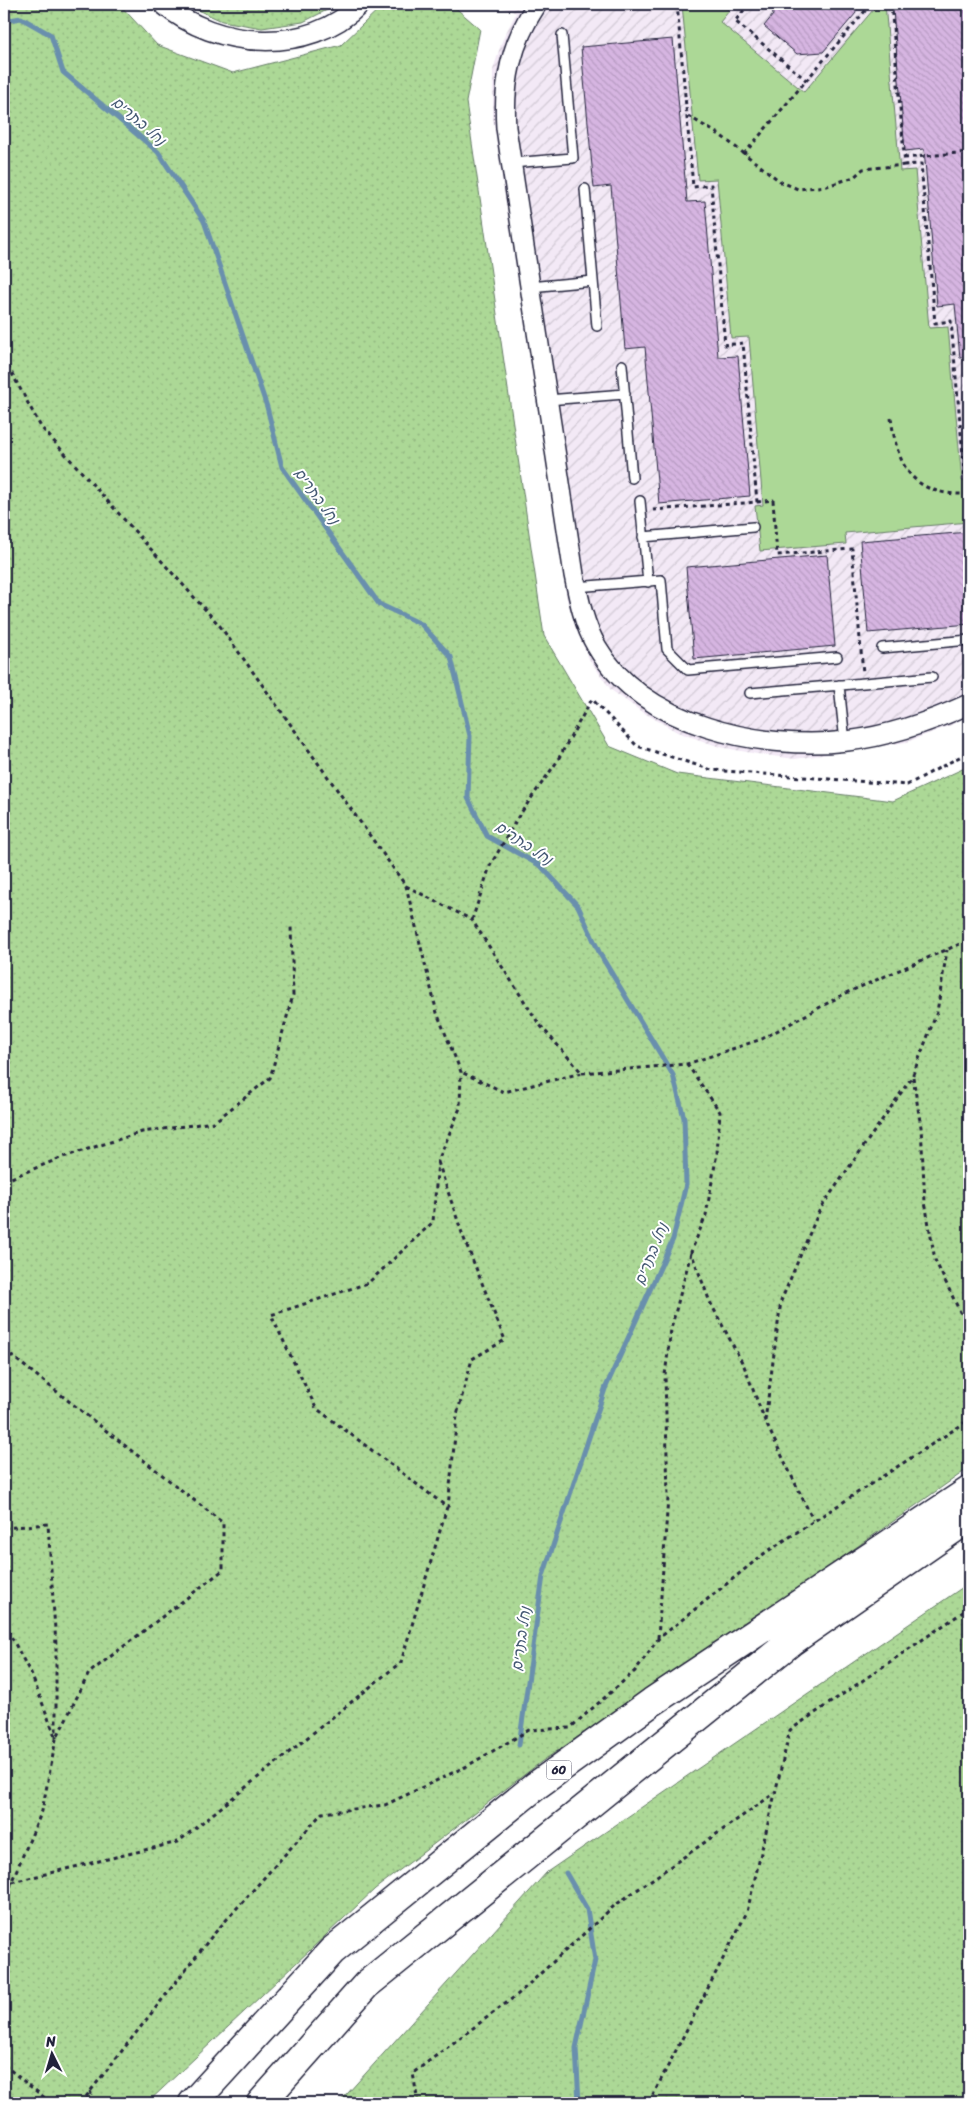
<svg xmlns="http://www.w3.org/2000/svg" width="973" height="2107" font-family="Sriracha,'Playpen Sans Hebrew',sans-serif">
	<style>
		.industrial { fill: url(#industrial-furrows) }
		.grass { fill: url(#grass-dots); stroke: #677d68 }
		.park { fill: #acd896; stroke: #677d68 }
		.lines { fill: none; stroke-linecap: round; stroke-linejoin: round }
		.stream { stroke: #698fad; stroke-width: 5 }
		.building { fill: url(#building-back-hatch); stroke: #22223b }
		.lane-casing { stroke: #22223b; stroke-width: 12 }
		.street-casing { stroke: #22223b; stroke-width: 22 }
		.highway-casing { stroke: #22223b; stroke-width: 31 }
		.path { stroke: #22223b; stroke-width: 3; stroke-dasharray: 4 4; stroke-linecap: butt }
		.lane { stroke: #fff; stroke-width: 9 }
		.street { stroke: #fff; stroke-width: 19 }
		.highway { stroke: #fff; stroke-width: 28 }
		.labels { text-anchor: middle; stroke-width: 4; stroke-linejoin: round; paint-order: stroke }
		.shield { fill: #fff; stroke: #646476; stroke-width: 1 }
		.shield-label { font-size: 12px; font-weight: bold; fill: #22223b }
		.water-label { font-size: 15px; font-style: italic; fill: #455974; stroke: #fff }
	</style>
	<defs>
		<pattern id="industrial-furrows" width="10" height="10" patternUnits="userSpaceOnUse" patternTransform="scale(1.25)"><rect width="10" height="10" fill="#f3e9f6"/><path d="M-1 1l2-2M0 10L10 0M9 11l2-2" fill="none" stroke="#d0c8d4"/></pattern>
		<pattern id="grass-dots" width="8" height="8" patternUnits="userSpaceOnUse" patternTransform="scale(1.25)"><rect width="8" height="8" fill="#acd896"/><path d="M2 2h.1M6 6h.1" fill="none" stroke="#94b982" stroke-width="1.8" stroke-linecap="round"/></pattern>
		<pattern id="building-back-hatch" width="6" height="6" patternUnits="userSpaceOnUse" patternTransform="scale(1.25)"><rect width="6" height="6" fill="#d6b5e1"/><path d="M-1 5l2 2M0 0l6 6M5-1l2 2" fill="none" stroke="#b79bc2"/></pattern>
	</defs>
	<rect width="100%" height="100%" fill="#fff"/>
	<filter id="ink" filterUnits="userSpaceOnUse"><feTurbulence type="fractalNoise" baseFrequency=".02" numOctaves="2"/><feDisplacementMap in="SourceGraphic" scale="10" xChannelSelector="R" yChannelSelector="G"/><feConvolveMatrix kernelMatrix="1 2 1 2 8 2 1 2 1" color-interpolation-filters="sRGB"/></filter>
	<g filter="url(#ink)">
		<path class="industrial" d="M496,4h473v711l-18,10 -44,17 -112,17 -38,-5 -37,-7 -43,-15 -38,-22 -28,-20 -22,-31 -13,-30 -9,-30 -74,-480v-49l9,-29 14,-28z"/>
		<path class="grass" d="M4,4h115l38,41 76,28 108,-28 43,-41h67l29,25 -14,73 78,534 65,110 68,28 216,27 76,-35v702l-145,102 -283,192 -166,127 -228,214h-143z
			M184,4h155l-36,18 -41,6 -40,-7z
			M969,1583v520h-630l208,-231z"/>
		<path class="park" d="M682,4h39l8,7 -9,11 84,70 74,-88h7l15,167 15,-1 14,158 19,-1 14,154h7v41l-124,11 1,11 -86,7 -5,-45 8,-1 -14,-168 -18,1 -14,-159 -19,1z"/>
		<g class="lines">
			<path class="stream" d="M4,21l17,-3 30,17 12,37 95,80 46,69 63,186 15,60 97,137 42,20 30,33 19,79 -2,62 19,38 54,30 37,40 22,48 73,121 11,43 2,66 -13,55 -68,150 -62,187 -24,169
				M566,1873l21,36 8,51 -19,88 3,55"/>
		</g>
		<path class="building" d="M772,4h83l1,9 -33,39 -26,2 -33,-28 9,-11z
			M969,4v353l-9,1 -5,-54 -18,2 -13,-157 -19,2 -12,-141z
			M673,39l14,163 18,-1 13,156 20,-1 12,140 -91,8 -14,-157 -20,2 -14,-163 -17,2 -13,-141z
			M969,532v92l-101,9 -8,-92z
			M827,555l8,91 -141,13 -8,-92z"/>
		<g class="lines">
			<g class="lane-casing">
				<path id="lane" d="M511,163l62,-5 -11,-123
					M585,189l12,137
					M530,287l63,-6
					M622,365l10,113
					M547,400l78,-6
					M640,501l8,81
					M643,537l110,-10
					M576,587l85,-7 6,69 21,21 149,-13
					M882,648l87,-8
					M839,685l6,57
					M750,693l182,-16"/>
			</g>
			<g class="street-casing">
				<path id="street" d="M163,4c53,45 146,52 197,0
					M537,4c-26,39 -34,78 -31,124l68,447c5,25 10,50 23,72 46,79 165,104 250,94 43,-5 83,-19 122,-37"/>
			</g>
			<g class="highway-casing">
				<path id="highway" d="M193,2103l139,-152 205,-166 115,-83 317,-211
					M261,2103l105,-118 426,-344 177,-123"/>
			</g>
			<path class="path" d="M749,4l-14,17 71,59
				M891,4l14,161 16,-1 14,159 16,-2 14,157h4
				M688,116l32,19 61,47 17,7 29,-3 27,-9 9,-8 42,-4
				M744,154l127,-150
				M904,158l65,-6
				M4,359l37,68 179,199 186,260 31,127 24,59 -1,36 -22,53 -5,61 -65,61 -97,32 45,93 131,99 -46,155 -223,180 -174,42
				M891,418c7,51 22,78 78,76
				M757,502l16,-2 4,55 75,-6 11,124
				M653,510l104,-8 -14,-159 -18,2 -14,-160 -18,2 -16,-183
				M406,886l66,34 67,104 43,49 -78,19 -43,-20
				M472,920l18,-54 28,-49 38,-54 36,-64 45,47 75,24 195,15 62,-33
				M687,1064l33,48 -3,41 -11,62 -15,37 19,50 34,64 21,55 48,99
				M582,1073l105,-9 75,-25 84,-46 123,-53
				M913,1077l8,50 4,75 10,58 25,52 9,9
				M438,1162l25,74 42,104 -33,19 -15,56 -9,92
				M4,1181l59,-24 79,-25 72,-10 56,-44 23,-83 -2,-69
				M4,1341l4,12 215,170v47l-134,103 -33,66 -14,72 -31,72 -7,53
				M765,1421l16,-120 39,-92 92,-132 25,-65 10,-62
				M4,1528l44,-4 8,121v93
				M4,1623l28,53 23,60
				M658,1638l10,-140 -3,-123 6,-46 20,-76
				M4,2065l47,38
				M90,2091l4,12
				M81,2103l131,-167 110,-123 63,-8 82,-39 62,-36 41,-2 65,-57 23,-32 107,-86 204,-133
				M418,2103l-5,-30 104,-78 97,-89 161,-113
				M649,2103l98,-191 43,-182 179,-122"/>
			<use href="#lane" class="lane"/>
			<use href="#street" class="street"/>
			<use href="#highway" class="highway"/>
		</g>
	</g>
	<g class="labels">
		<rect class="shield" x="546.5" y="1760.5" width="25" height="19" rx="4"/>
		<g class="shield-label">
			<text x="559" y="1774">60</text>
		</g>
		<g class="water-label">
			<text transform="translate(139 121) rotate(41)" y="5">נחל בתרים</text>
			<text transform="translate(317 496) rotate(54)" y="5">נחל בתרים</text>
			<text transform="translate(524 843) rotate(34)" y="5">נחל בתרים</text>
			<text transform="translate(651 1254) rotate(-68)" y="5">נחל בתרים</text>
			<text transform="translate(521 1639) rotate(-82)" y="5">נחל בתרים</text>
		</g>
	</g>
	<rect width="973" height="2107" fill="none" stroke="#fff" stroke-width="20"/>
	<rect x="10" y="10" width="953" height="2087" fill="none" stroke="#22223b" stroke-width="2" filter="url(#ink)"/>
	<g transform="translate(52 2054) rotate(355)" stroke="#ffffff" stroke-width="4" paint-order="stroke">
	<path d="M0-4L9 19L0 12L-9 19Z" fill="#22223b"/>
	<text y="-8" font-size="14" font-weight="bold" text-anchor="middle" fill="#22223b">N</text>
	</g>
</svg>
